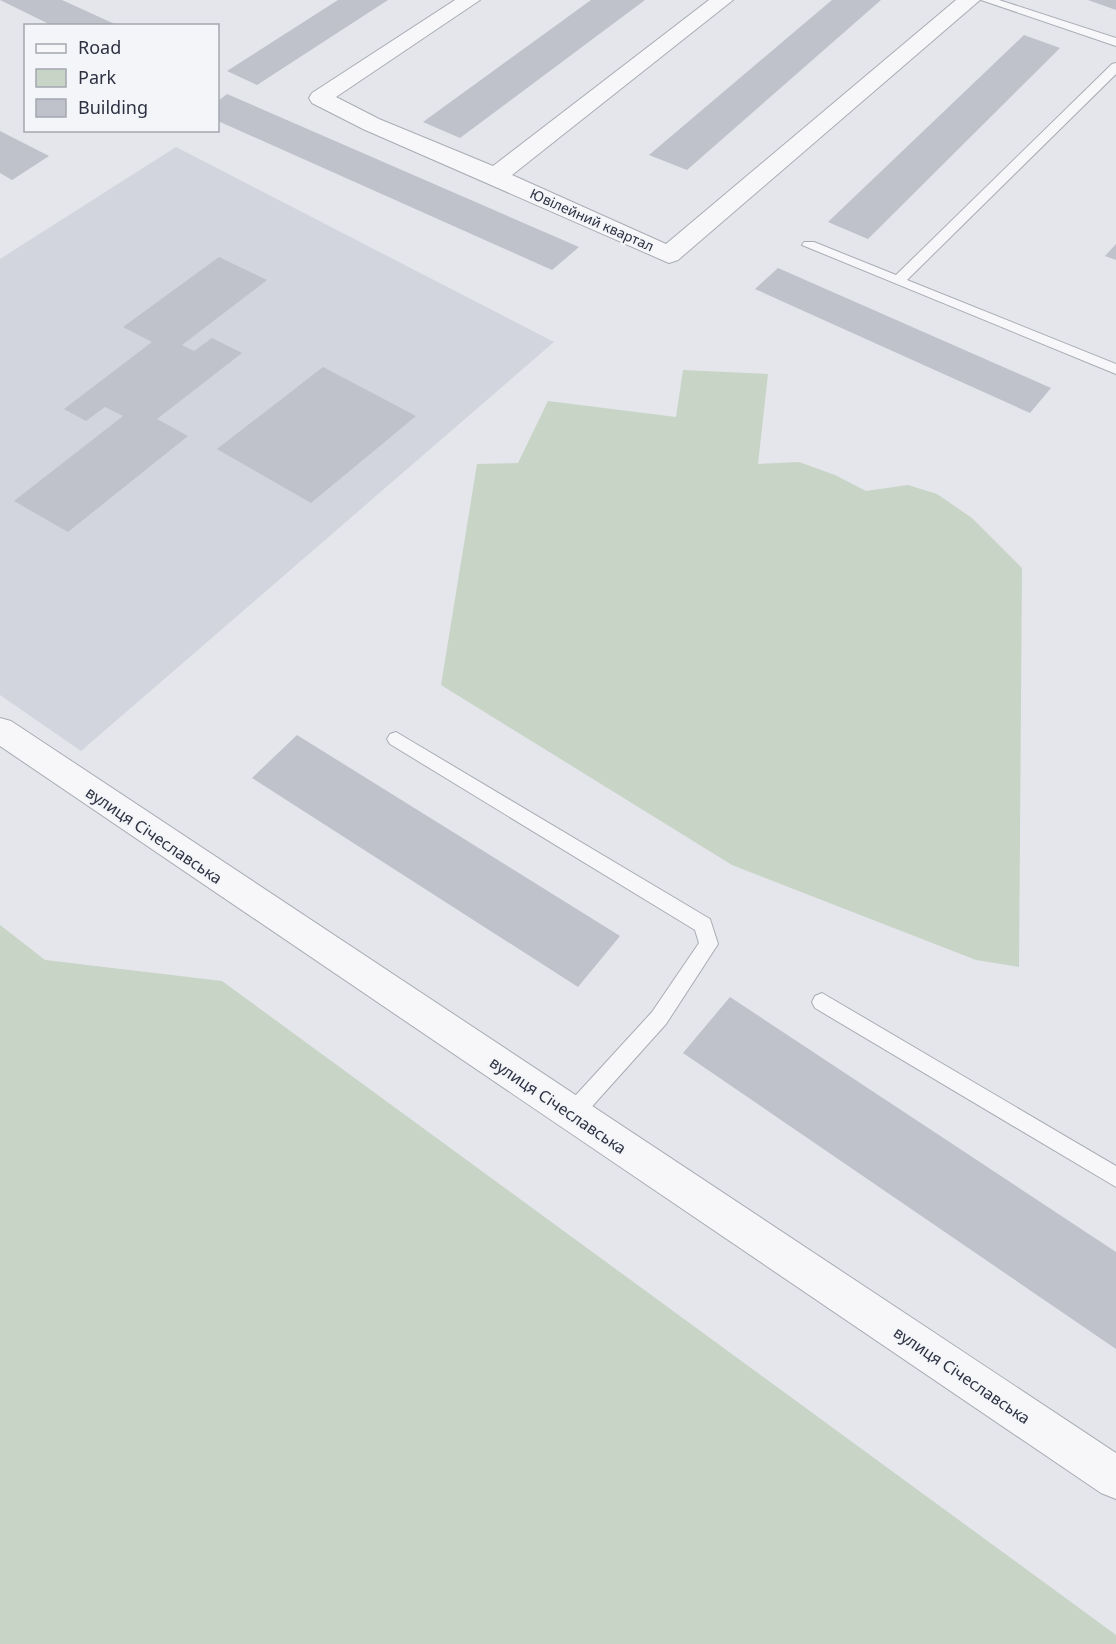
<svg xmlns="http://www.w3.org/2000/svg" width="1116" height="1644" font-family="'Noto Sans',sans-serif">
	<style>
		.built { fill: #d2d5dd }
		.green { fill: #c7d4c6 }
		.building { fill: #bfc1cb }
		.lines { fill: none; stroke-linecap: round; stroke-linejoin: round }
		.lane-casing { stroke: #a9acb5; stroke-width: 2 }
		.street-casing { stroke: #a9acb5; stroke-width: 2 }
		.lane { fill: #f7f7f9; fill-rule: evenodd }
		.street { fill: #f7f7f9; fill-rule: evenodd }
		.labels { text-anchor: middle; stroke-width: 4.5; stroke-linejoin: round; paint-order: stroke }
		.far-street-label { font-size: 14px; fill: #2d3142; stroke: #f4f5f8 }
		.street-label { font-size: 16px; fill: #2d3142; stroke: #f4f5f8 }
	</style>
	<rect width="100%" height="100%" fill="#e4e6eb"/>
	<path class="built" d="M176,147l378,195 -473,409 -81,-56v-436z"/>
	<path class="green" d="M683,370l85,4 -10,90 41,-2 36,13 31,16 42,-6 29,9 35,24 50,50 -3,399 -43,-7 -244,-95 -291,-180 36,-221 41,-1 30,-62 128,16z
		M0,925l45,35 177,21 894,654v9h-1116z"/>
	<path class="building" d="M0,0h62l57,26h-66z
		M338,0h50l-131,85 -30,-14z
		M591,0h54l-185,138 -37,-16z
		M832,0h49l-194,170 -38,-15z
		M1088,0h28v10z
		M1024,35l36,13 -192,191 -40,-17z
		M227,94l352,153 -27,23 -334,-149v-20z
		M0,131l49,25 -37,24 -12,-7z
		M1116,244v16l-11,-4z
		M219,257l48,23 -85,65 12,6 18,-13 30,15 -85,66 31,17 -120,96 -54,-31 109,-85 -18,-9 -19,14 -22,-12 88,-67 -29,-15z
		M778,268l273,120 -21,25 -275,-124z
		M323,367l93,49 -105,87 -94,-54z
		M297,735l323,201 -42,51 -326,-209z
		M730,997l386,255v97l-433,-296z"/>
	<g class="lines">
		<g class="lane-casing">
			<path id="lane" d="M981,0h18l117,38v8z
				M1116,63v11l-209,206 209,84v10l-314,-129 2,-3h10l82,33 216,-211z
				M396,732l314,187 8,25 -52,80 -87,97 -7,2 -7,-2 -3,-7 3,-7 87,-95 47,-69 -4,-13 -305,-186 -3,-5 3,-5z
				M822,993l294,173v21l-301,-179 -3,-6 3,-6z"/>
		</g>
		<g class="street-casing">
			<path id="street" d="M455,0h25l-144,97 43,22 114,47 216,-166h24l-221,175 154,69 290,-244h24l-302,260 -9,3 -306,-134 -51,-26 -3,-5 3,-5z
				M0,718l11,3 1105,732v46l-15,-6 -1101,-747z"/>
		</g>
		<use href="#lane" class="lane"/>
		<use href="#street" class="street"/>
	</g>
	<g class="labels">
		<g class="far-street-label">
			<text transform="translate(592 220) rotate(24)" y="5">Ювілейний квартал</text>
		</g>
		<g class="street-label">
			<text transform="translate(154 835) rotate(34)" y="6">вулиця Січеславська</text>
			<text transform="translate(558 1105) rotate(34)" y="6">вулиця Січеславська</text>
			<text transform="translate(962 1375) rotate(34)" y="6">вулиця Січеславська</text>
		</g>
	</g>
	<rect x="24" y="24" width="195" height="108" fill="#f4f5f8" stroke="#a4a7af" stroke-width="1.5"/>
	<rect x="36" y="44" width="30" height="9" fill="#f7f7f9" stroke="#a4a7af" stroke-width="1.5"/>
	<text x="78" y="54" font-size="18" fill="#2d3142">Road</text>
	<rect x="36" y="69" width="30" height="18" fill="#c7d4c6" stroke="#a4a7af" stroke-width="1.5"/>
	<text x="78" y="84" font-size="18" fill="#2d3142">Park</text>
	<rect x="36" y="99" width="30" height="18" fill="#bfc1cb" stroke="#a4a7af" stroke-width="1.5"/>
	<text x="78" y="114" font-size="18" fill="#2d3142">Building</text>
</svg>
